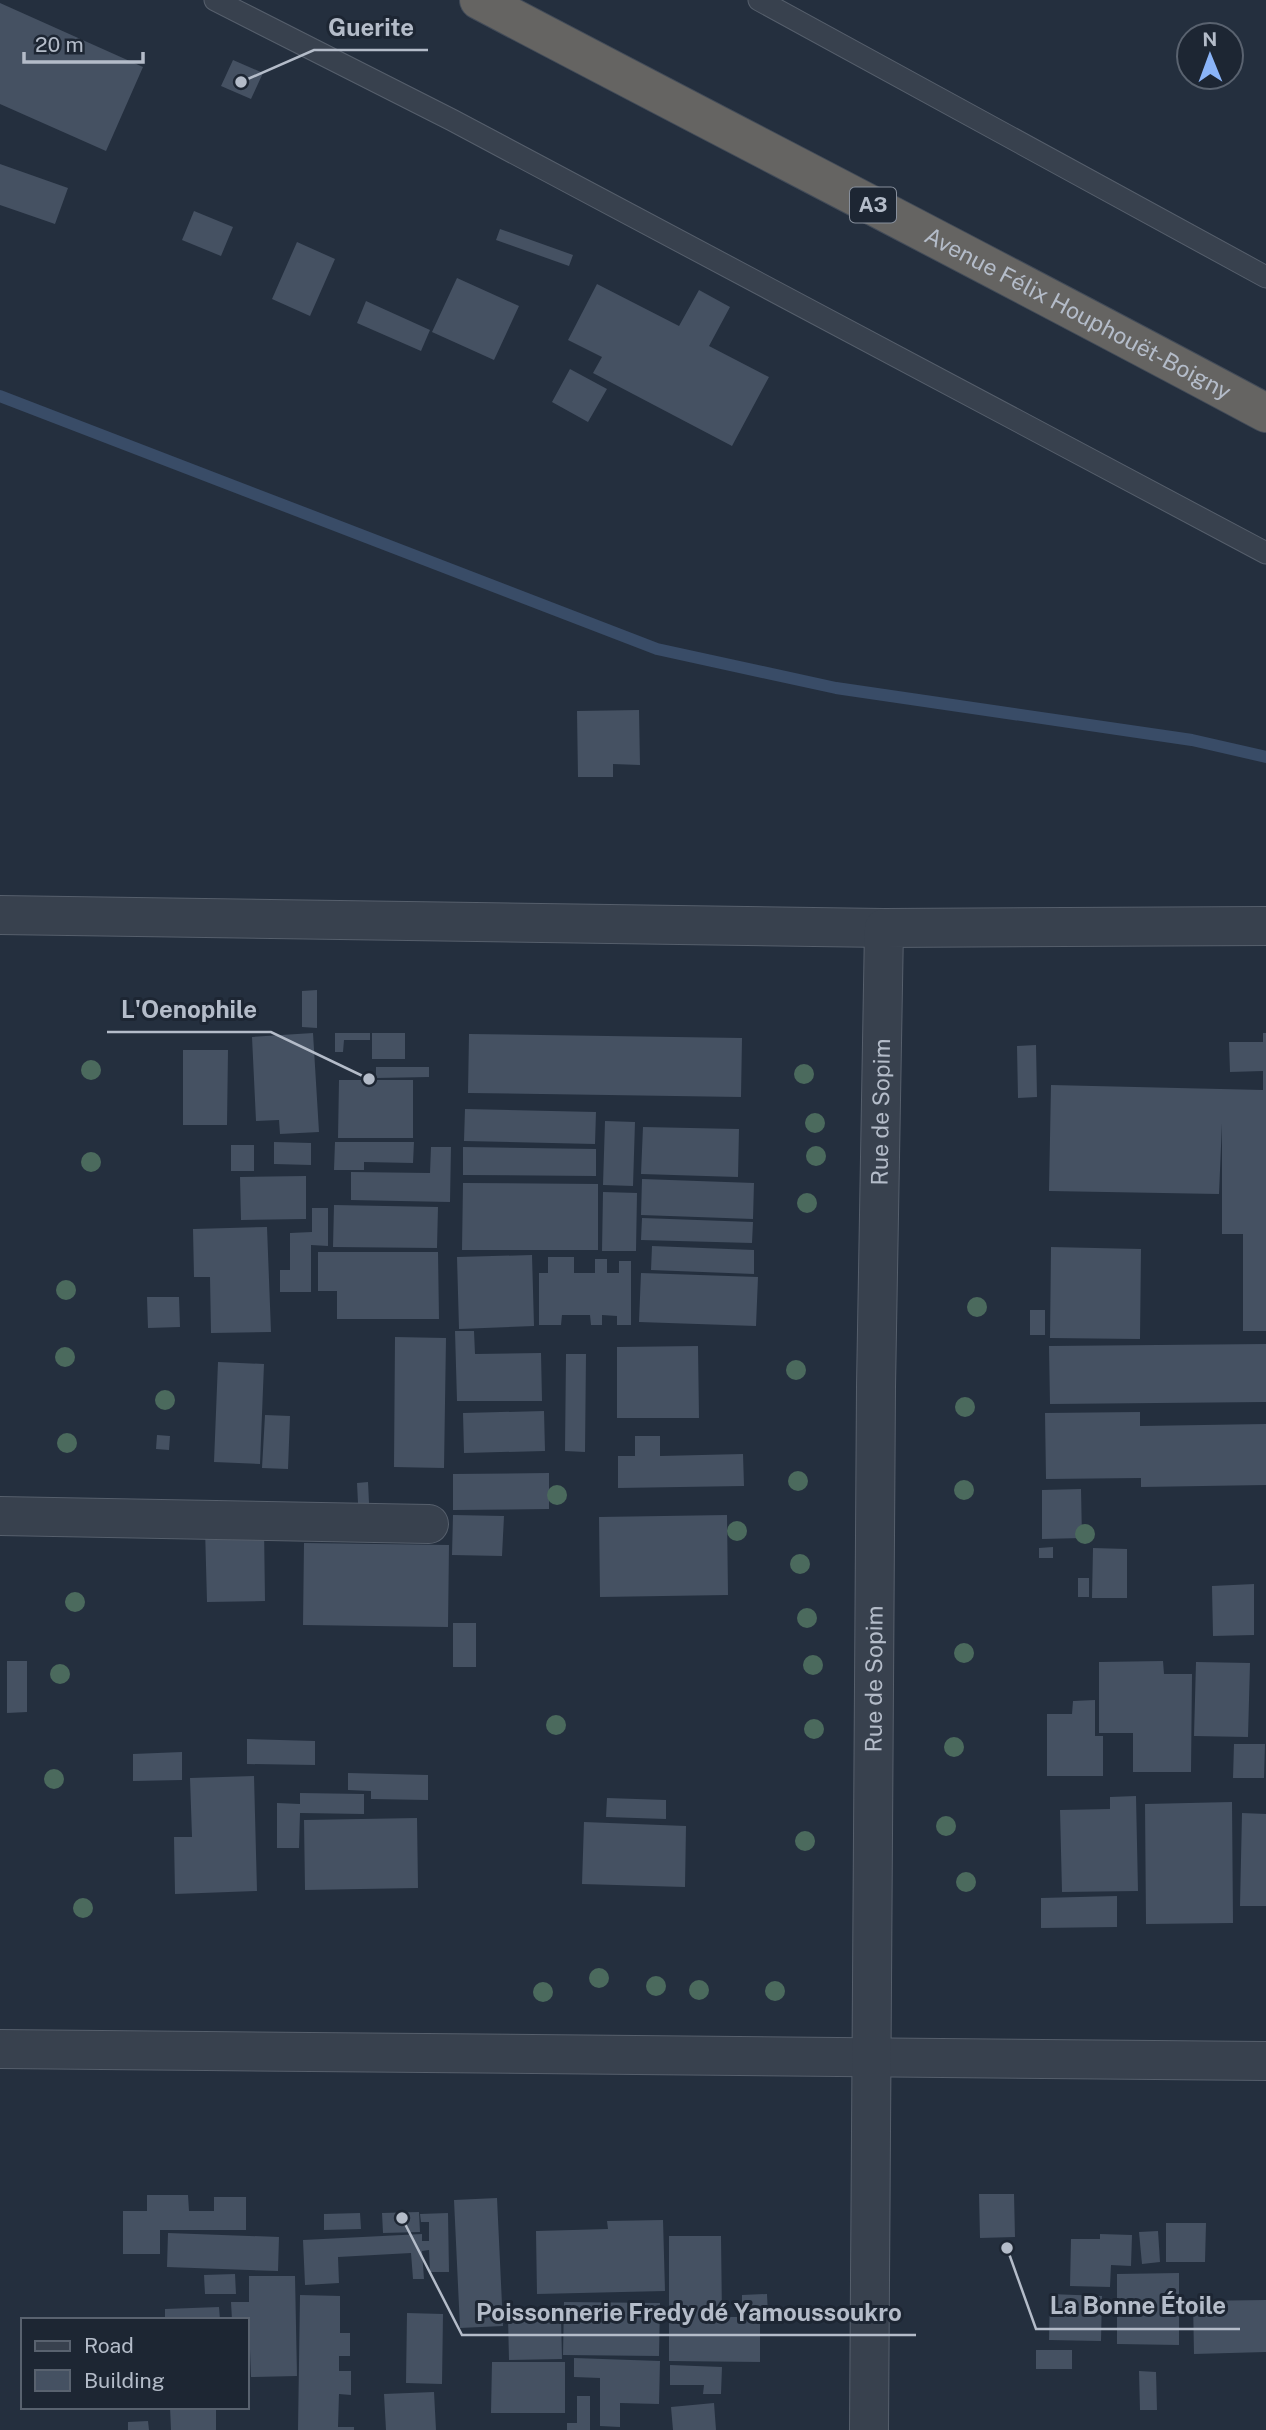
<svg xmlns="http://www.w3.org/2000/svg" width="1266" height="2430" font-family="'Public Sans',sans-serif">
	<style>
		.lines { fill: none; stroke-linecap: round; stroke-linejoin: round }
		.stream { stroke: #394c67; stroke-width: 12 }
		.building { fill: #455162 }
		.service-casing { stroke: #565f6c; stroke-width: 23 }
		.minor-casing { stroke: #565f6c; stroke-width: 40 }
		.tertiary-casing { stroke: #565f6c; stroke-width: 40 }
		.trunk-casing { stroke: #434c59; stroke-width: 40 }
		.service { stroke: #38414e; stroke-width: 21 }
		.minor { stroke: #38414e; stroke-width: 38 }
		.tertiary { stroke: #38414e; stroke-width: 38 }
		.trunk { stroke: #656462; stroke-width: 38 }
		.tree { fill: #4b6a5d }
		.labels { text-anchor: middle; stroke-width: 6; stroke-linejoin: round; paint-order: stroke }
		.shield { fill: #1d2633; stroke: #878f9c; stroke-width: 2 }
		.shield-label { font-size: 21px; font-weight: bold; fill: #b4bcc9 }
		.street-label { font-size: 23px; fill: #b4bcc9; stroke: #1d2633 }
		.leader { fill: none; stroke: #b4bcc9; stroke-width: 2.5 }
		.callout-dot { fill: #b4bcc9; stroke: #1d2633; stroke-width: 2.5 }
		.callout-label { font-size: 24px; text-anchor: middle; font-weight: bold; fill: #b4bcc9; stroke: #1d2633; stroke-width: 6; stroke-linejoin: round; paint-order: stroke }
	</style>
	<rect width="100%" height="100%" fill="#242f3e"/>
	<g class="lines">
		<path class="stream" d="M0,396l657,253 179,39 356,52 74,17"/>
	</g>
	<path class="building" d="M0,3l143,64 -37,84 -106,-47z
		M233,60l30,13 -12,26 -30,-13z
		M0,164l68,24 -13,36 -55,-19z
		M194,211l39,16 -12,29 -39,-16z
		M500,229l73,26 -4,11 -73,-26z
		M297,242l38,17 -25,57 -38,-17z
		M457,278l62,28 -25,54 -62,-28z
		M597,284l82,42 20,-36 31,17 -21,39 60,31 -37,69 -139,-73 9,-16 -34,-17z
		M366,301l64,29 -9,21 -64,-28z
		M570,369l37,20 -19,33 -36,-20z
		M639,710l1,55 -27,-1v13h-35l-1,-66z
		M317,990v38l-15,-1v-36z
		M313,1033l6,99 -39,2 -1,-14 -23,1 -4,-84z
		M335,1033h35v7h-26l-1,12h-8z
		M372,1033h33v26h-33z
		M1263,1033h3v298h-23v-97h-21v-111l-3,71 -170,-3 2,-106 212,5v-19l-33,1 -1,-30h34z
		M469,1034l273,4 -1,59 -273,-4z
		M1036,1045l1,52 -19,1 -1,-52z
		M183,1050h45l-1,75h-44z
		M376,1067h53v10l-53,1z
		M339,1080h74v58h-75z
		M465,1109l131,3 -1,32 -131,-3z
		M605,1121l30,1 -2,64 -30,-1z
		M643,1127l96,2 -1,48 -97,-3z
		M274,1142l37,1v22l-37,-1z
		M335,1142h79l-1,21 -49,-1v8h-30z
		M231,1145h23v26h-23z
		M431,1147h20l-1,55 -99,-2v-28l79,1z
		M463,1147l133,2v27l-133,-1z
		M306,1176v43l-65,1 -1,-43z
		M642,1179l112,4 -1,36 -112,-4z
		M463,1183l135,1v66h-136z
		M603,1192l34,1 -1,58h-34z
		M334,1205l104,2 -1,41 -104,-1z
		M312,1208h16v38l-17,-1v47h-31v-22h10v-37l22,-1z
		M642,1218l111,4 -1,21 -111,-3z
		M267,1227l4,105 -60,1 -1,-56h-16l-1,-48z
		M652,1246l102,4v24l-103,-4z
		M1051,1247l90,2 -1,90 -90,-1z
		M318,1252h120l1,67h-102v-28h-19z
		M532,1255l2,71 -75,3 -2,-72z
		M548,1257h26v16h21v-14h12v14h12v-12h12v64h-14v-9l-15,-1v10h-11l-1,-10h-28l-1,10h-22v-52h9z
		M641,1273l117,4 -2,49 -117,-4z
		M147,1297h32l1,30 -32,1z
		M1030,1310h15v25h-15z
		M455,1331h19l1,23 66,-1 1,48h-85z
		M395,1337l51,1 -2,130 -50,-1z
		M1266,1344v58l-216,2 -1,-58z
		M698,1346l1,72h-82v-71z
		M566,1354h20l-1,98 -20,-1z
		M218,1362l46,2 -4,100 -46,-2z
		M544,1411l1,40 -81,2 -1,-40z
		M1140,1412v14l126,-2v61l-125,2v-9l-95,1 -1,-66z
		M265,1415l25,1 -2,53 -26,-1z
		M157,1435l13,1 -1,14 -13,-1z
		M635,1436h25v20l83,-2 1,32 -126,2v-32h17z
		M549,1473v36l-96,1v-36z
		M368,1482l1,21h-11l-1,-20z
		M1081,1489l1,49 -40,1v-49z
		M453,1515l51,1 -2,40 -50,-1z
		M727,1515l1,80 -128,2 -1,-80z
		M264,1527l1,74 -58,1 -2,-74z
		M304,1543l145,2 -1,82 -145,-2z
		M1053,1547v11h-14v-10z
		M1093,1548l34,1v49h-35z
		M1078,1578h11v19h-11z
		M1254,1584v51l-41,1 -1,-50z
		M453,1623h23v44h-23z
		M7,1661h20v51l-20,1z
		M1163,1661l1,13h28l-1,98h-58v-39h-34v-71z
		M1196,1662l54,1 -2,74 -54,-1z
		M1095,1700v36h8v40h-56v-62h25l1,-13z
		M247,1739l68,2v24l-68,-1z
		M1234,1744h31l-1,34h-31z
		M182,1752v28l-49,1v-27z
		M348,1773l80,2v25l-57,-1v-8l-23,-1z
		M254,1776l3,115 -82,3 -1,-57h18l-2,-59z
		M300,1793l64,1v20l-64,-1 -1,35h-22v-45l23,1z
		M1136,1796l2,95 -76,1 -2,-82 50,-1v-12z
		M607,1798l59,2v19l-60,-2z
		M1232,1802l1,121 -87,1 -1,-120z
		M1242,1813l24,1v92h-26z
		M417,1818l1,70 -113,2 -1,-70z
		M584,1822l102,4 -1,61 -103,-3z
		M1117,1896v31l-76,1v-30z
		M979,2194h35l1,43 -35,1z
		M147,2195h41l1,16h25v-14h32v33h-86v24h-37v-43h24z
		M497,2198l6,128 -43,2 -6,-128z
		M419,2212l1,20 -37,1 -1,-20z
		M360,2213l1,16 -37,1v-16z
		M448,2213l1,59h-19l-1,-22 -7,1 2,28h-11l-2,-26 -73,4 1,26 -34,2 -2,-45 119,-6v7h7v-19h-8l-1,-8z
		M663,2220l2,71 -128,3 -1,-63 72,-2 -1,-8z
		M1166,2223h40l-1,39h-39z
		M1158,2231l2,31 -18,2 -3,-32z
		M168,2233l111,4 -1,34 -111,-4z
		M1100,2234l32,1 -1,31 -20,-1 -1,22 -40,-1 1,-47h29z
		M669,2236h52l1,81h38v45l-91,-1z
		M1179,2273v72l-62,-1v-70z
		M235,2274l1,20h-31l-1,-19z
		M249,2276h46l2,100 -46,1 -1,-27h-3v-30h-15l-1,-18h18z
		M767,2294l1,22h-26v-21z
		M1050,2294l52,2 -1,45 -52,-1z
		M300,2295l40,1v37h10v23h-11v15h12v24l-12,-1 -1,33h16v3h-56z
		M1266,2300v52l-72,2 -1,-53z
		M564,2302l96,1 -1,53 -96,-1z
		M219,2307l1,13h-55v-11z
		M407,2313l36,1 -1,70 -36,-1z
		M508,2317h53l1,42 -53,1z
		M1036,2350h36v19h-36z
		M574,2358l86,3 -1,43 -39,-1v24l-20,-1v-48l-26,-1z
		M492,2362h73v51h-74z
		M670,2365l52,2 -1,27h-18l1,-9h-34z
		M1139,2371l17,1 1,38h-17z
		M434,2392l2,38h-50l-2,-36z
		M577,2396h13v34h-23v-7h10z
		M714,2403l2,27h-43l-2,-23z
		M170,2407h46v23h-45z
		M148,2421l1,9h-21v-8z"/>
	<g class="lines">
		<g class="service-casing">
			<path id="service" d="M215,0l237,120 814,433
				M759,0l507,277"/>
		</g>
		<g class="minor-casing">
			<path id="minor" d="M0,915l884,13
				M0,1516l429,8"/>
		</g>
		<g class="tertiary-casing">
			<g id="tertiary">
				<path d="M0,2049l1266,12"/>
				<path id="s1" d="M869,2430l7,-1043 8,-459 382,-2"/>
			</g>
		</g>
		<g class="trunk-casing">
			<g id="trunk">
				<path id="s2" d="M479,0c262,138 526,273 787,413"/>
			</g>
		</g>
		<use href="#service" class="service"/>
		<use href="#minor" class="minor"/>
		<use href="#tertiary" class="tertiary"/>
		<use href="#trunk" class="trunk"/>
	</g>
	<g class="tree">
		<circle cx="91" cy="1070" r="10"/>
		<circle cx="804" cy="1074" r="10"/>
		<circle cx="815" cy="1123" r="10"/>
		<circle cx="816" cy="1156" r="10"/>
		<circle cx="91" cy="1162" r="10"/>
		<circle cx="807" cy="1203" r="10"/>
		<circle cx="66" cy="1290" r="10"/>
		<circle cx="977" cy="1307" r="10"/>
		<circle cx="65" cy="1357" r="10"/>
		<circle cx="796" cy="1370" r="10"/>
		<circle cx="165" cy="1400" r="10"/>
		<circle cx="965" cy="1407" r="10"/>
		<circle cx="67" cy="1443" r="10"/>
		<circle cx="798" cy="1481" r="10"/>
		<circle cx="964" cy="1490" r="10"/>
		<circle cx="557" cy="1495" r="10"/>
		<circle cx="737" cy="1531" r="10"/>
		<circle cx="1085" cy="1534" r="10"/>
		<circle cx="800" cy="1564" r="10"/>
		<circle cx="75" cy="1602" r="10"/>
		<circle cx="807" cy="1618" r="10"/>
		<circle cx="964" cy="1653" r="10"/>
		<circle cx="813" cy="1665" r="10"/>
		<circle cx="60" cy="1674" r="10"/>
		<circle cx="556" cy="1725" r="10"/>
		<circle cx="814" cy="1729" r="10"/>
		<circle cx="954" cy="1747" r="10"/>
		<circle cx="54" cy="1779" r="10"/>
		<circle cx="946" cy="1826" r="10"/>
		<circle cx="805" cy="1841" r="10"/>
		<circle cx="966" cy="1882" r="10"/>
		<circle cx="83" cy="1908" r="10"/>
		<circle cx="599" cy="1978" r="10"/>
		<circle cx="656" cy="1986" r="10"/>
		<circle cx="699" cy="1990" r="10"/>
		<circle cx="775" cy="1991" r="10"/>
		<circle cx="543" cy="1992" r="10"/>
	</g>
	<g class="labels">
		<rect class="shield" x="850" y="187.5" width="46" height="35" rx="5"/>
		<g class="shield-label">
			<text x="873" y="212">A3</text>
		</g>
		<g class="street-label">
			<text dy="8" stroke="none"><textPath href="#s2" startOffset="676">Avenue Félix Houphouët-Boigny</textPath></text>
			<text dy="8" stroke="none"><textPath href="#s1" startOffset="1318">Rue de Sopim</textPath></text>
			<text dy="8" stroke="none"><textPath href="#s1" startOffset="751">Rue de Sopim</textPath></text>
		</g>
	</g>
	<path class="leader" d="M241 82L314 50H428M369 1079L271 1032H107M1007 2248L1036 2329H1240M402 2218L462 2335H916"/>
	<g class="callout-dot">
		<circle cx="241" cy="82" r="7"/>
		<circle cx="369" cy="1079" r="7"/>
		<circle cx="1007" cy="2248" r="7"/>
		<circle cx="402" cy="2218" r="7"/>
	</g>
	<g class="callout-label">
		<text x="371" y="36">Guerite</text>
		<text x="189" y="1018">L'Oenophile</text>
		<text x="1138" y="2314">La Bonne Étoile</text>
		<text x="689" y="2321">Poissonnerie Fredy dé Yamoussoukro</text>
	</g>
	<rect x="21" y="2318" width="228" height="91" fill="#1d2633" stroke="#59626f" stroke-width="2"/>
	<rect x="35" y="2341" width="35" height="10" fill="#38414e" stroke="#59626f" stroke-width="2"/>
	<text x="84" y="2353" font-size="21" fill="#b4bcc9">Road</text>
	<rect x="35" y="2370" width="35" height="21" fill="#455162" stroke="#59626f" stroke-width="2"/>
	<text x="84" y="2388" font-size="21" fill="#b4bcc9">Building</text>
	<g transform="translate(1210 56) rotate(359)"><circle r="33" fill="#1d2633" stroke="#59626f" stroke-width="2"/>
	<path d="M0-5L12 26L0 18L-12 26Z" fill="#8ab4f8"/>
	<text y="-10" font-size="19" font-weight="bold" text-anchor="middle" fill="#b4bcc9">N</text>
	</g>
	<path d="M24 52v10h119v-10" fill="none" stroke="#b4bcc9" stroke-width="3.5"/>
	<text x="35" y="52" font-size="21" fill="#b4bcc9" stroke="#1d2633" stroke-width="5" paint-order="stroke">20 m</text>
</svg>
